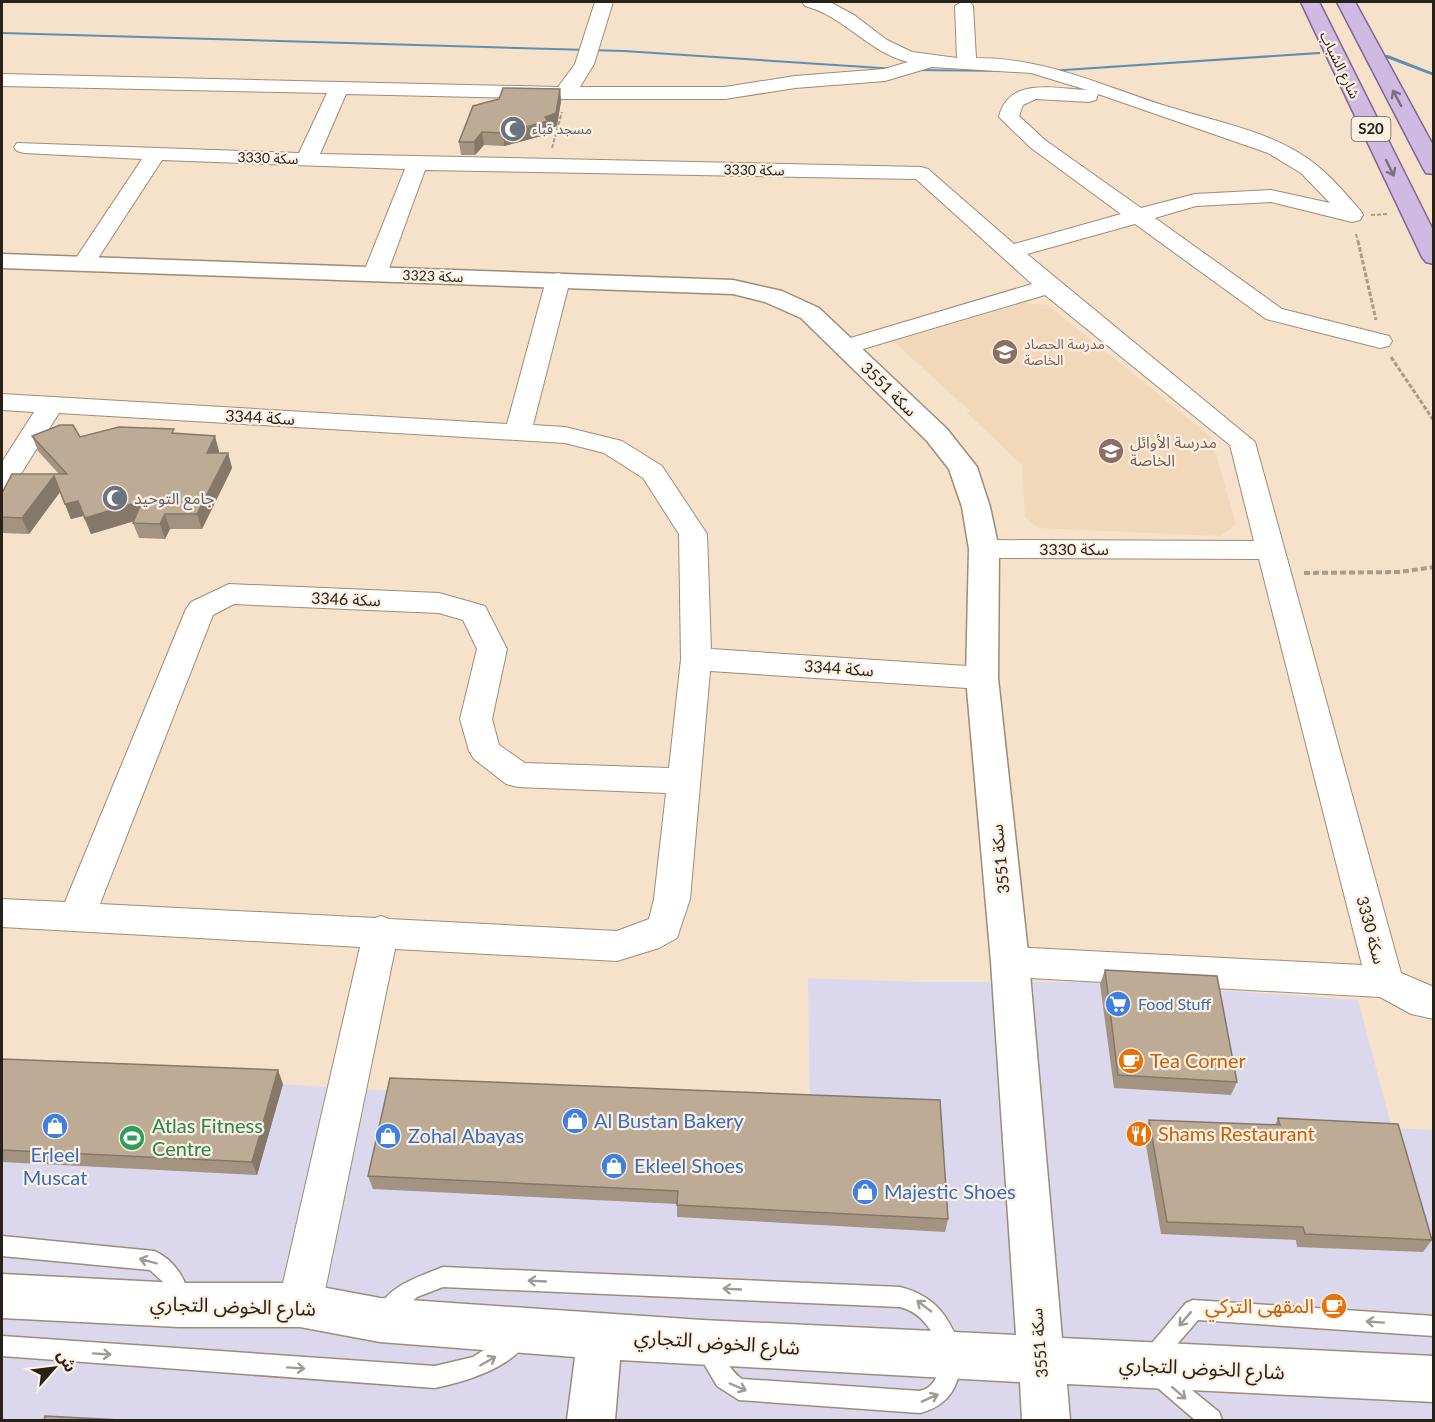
<svg xmlns="http://www.w3.org/2000/svg" width="1435" height="1422" font-family="Lato,'Noto Sans Arabic',sans-serif">
	<style>
		.commercial { fill: #dbd8ee }
		.built { fill: #f1d8ba }
		.lines { fill: none; stroke-linecap: round; stroke-linejoin: round }
		.stream { fill: #5c8fb0; fill-rule: evenodd }
		.service-casing { stroke: #9e8c76; stroke-width: 3 }
		.minor-casing { stroke: #9e8c76; stroke-width: 2 }
		.tertiary-casing { stroke: #9e8c76; stroke-width: 3 }
		.primary-casing { stroke: #816590; stroke-width: 3 }
		.path-far2 { stroke: #ab9b89; stroke-width: 2; stroke-dasharray: 4 2; stroke-linecap: butt }
		.path-far1 { stroke: #ab9b89; stroke-width: 3; stroke-dasharray: 4.5 2; stroke-linecap: butt }
		.path { stroke: #ab9b89; stroke-width: 4; stroke-dasharray: 6 3; stroke-linecap: butt }
		.service { fill: #fff; fill-rule: evenodd }
		.minor { fill: #fff; fill-rule: evenodd }
		.tertiary { fill: #fff; fill-rule: evenodd }
		.primary { fill: #d0b9e3; fill-rule: evenodd }
		.wall { fill: #a39380 }
		.shaded-wall { fill: #857868 }
		.building { fill: #beab95; stroke: #857868; stroke-width: 1.5 }
		.oneway { stroke: #7c6d7e }
		.oneway2 { stroke: #9e9b97 }
		.labels { text-anchor: middle; stroke-width: 4.5; stroke-linejoin: round; paint-order: stroke }
		.far-street-label { font-size: 14px; fill: #282118; stroke: #fcf0e2 }
		.far-worship-label { font-size: 14px; fill: #5b616d; stroke: #fcf0e2; text-anchor: start }
		.far-education-label { font-size: 14px; fill: #785e54; stroke: #fcf0e2; text-anchor: start }
		.shield { fill: #fcf0e2; stroke: #685f55; stroke-width: 1.5 }
		.shield-label { font-size: 15px; font-weight: bold; fill: #282118 }
		.street-label { font-size: 16px; fill: #282118; stroke: #fcf0e2 }
		.education-label { font-size: 16px; fill: #785e54; stroke: #fcf0e2; text-anchor: start }
		.worship-label { font-size: 16px; fill: #5b616d; stroke: #fcf0e2; text-anchor: start }
		.shop-label { font-size: 16px; fill: #366cbe; stroke: #fcf0e2; text-anchor: start }
		.near-food-label { font-size: 20px; fill: #c56008; stroke: #fcf0e2; text-anchor: start }
		.near-shop-label { font-size: 20px; fill: #366cbe; stroke: #fcf0e2; text-anchor: start }
		.near-leisure-label { font-size: 20px; fill: #27864d; stroke: #fcf0e2; text-anchor: start }
		.near-street-label { font-size: 20px; fill: #282118; stroke: #fcf0e2 }
	</style>
	<rect width="100%" height="100%" fill="#f6e1ca"/>
	<path class="commercial" d="M808,978l107,4h185l258,18 34,128 41,2v290h-1431v-352l392,23 416,18z"/>
	<path class="built" d="M1024,303l24,2 163,132 25,88 -16,11 -182,-8 -13,-11 -3,-52 -55,-52 3,-2 -76,-69z"/>
	<g class="lines">
		<path class="stream" d="M2,32l622,18 272,18 2,1 -2,1 -272,-18 -622,-18z
			M1318,52h2v2l-271,18 -2,-1 2,-1z
			M1384,55h4l46,18v3l-50,-19z
			M909,69l107,1 2,1 -2,1 -105,-1h-2z"/>
		<g class="service-casing">
			<path id="service" d="M2,1236l152,15c20,8 41,36 31,58l-7,3 -7,-3 -8,-27 -13,-12 -148,-14z
				M443,1267l457,20c39,10 50,33 64,68 -7,30 -11,49 -44,58l-181,-13 -22,-14 -21,-36 3,-7 7,-3c15,6 20,28 36,39l178,12c17,-4 19,-21 23,-36 -9,-21 -19,-42 -43,-48l-457,-20 -26,10 -24,23 -7,3 -7,-3 -3,-7c11,-27 42,-36 67,-46z
				M1193,1300l241,16v20l-236,-16 -38,44 -7,3 -7,-3 -3,-7 3,-7 40,-47z
				M518,1328l7,3 3,7c-12,29 -64,44 -93,50l-433,-32v-20l433,30 38,-9z
				M1159,1365l7,4 53,43 3,8h-27l-43,-37 -4,-7 4,-7z"/>
		</g>
		<g class="minor-casing">
			<path id="minor" d="M595,2h18l-19,62 -14,23h145l70,-11 89,-7 24,-7c-40,-10 -64,-46 -103,-56l-3,-4h28l24,13 33,25 25,12 45,6 -2,-52 6,-4h9l3,4 3,52c71,0 124,27 190,48 47,15 96,23 138,50 22,14 39,35 56,54l3,5 -3,5 -8,2 -81,-20 -75,4 -41,12 127,91 107,27 3,5 -3,5 -9,2 -114,-29 -131,-95 -108,30 228,188 146,531 33,14v32l-23,-5 -31,-17 -370,-20 -13,-4 -5,-11 5,-11 13,-4 352,18 -103,-406 -275,-1 -10,-3 -4,-6 4,-6 10,-3 270,1 -24,-96 -185,-150 -199,59 -9,-2 -3,-5 3,-5 195,-58 -116,-105 -491,-9 -38,104 -4,5h-16l-4,-5 42,-105 -243,-9 -71,109h-16l-3,-5 70,-105 -118,-6 -7,-2 -3,-4 3,-4 282,10 28,-60 -325,-7v-12l556,13 17,-23zM932,67l99,6 56,17c-31,-1 -79,-14 -88,27l32,31 90,66 -107,30 -86,-75 -7,-2 -601,-13 26,-60 217,5h162l70,-11 90,-7zM1098,94l170,59 33,20 29,30 -59,-13 -76,4 -54,14 -96,-68 -26,-24 4,-11 13,-6 53,3 7,-2z
				M558,273l8,2 4,5 -37,145 32,2 57,14 40,25 45,68 4,115 271,18 11,3 4,8 -4,8 -11,3 -272,-18 -20,228 -13,39 -18,10 -42,13 -222,-12 -73,356 -7,15 -15,6 -15,-6 -7,-15 82,-358 -358,-20v-28l63,3 121,-293 5,-7 38,-18 210,9 46,13 22,43 -15,70 7,26 26,18 144,5 12,-109 -2,-125 -36,-56 -39,-25 -39,-10 -506,-30 -47,75 -10,2v-28l32,-50 -32,-2v-16l505,30 39,-144 4,-5zM234,604l205,9 24,7 14,29 -17,70 9,32 5,8 32,25 12,3 148,6 -12,106 -5,20 -32,12 -228,-12 -8,-3 -6,2 -275,-14 113,-289z"/>
		</g>
		<g class="tertiary-casing">
			<path id="tertiary" d="M2,254l731,26 49,11 37,17 128,121 30,38 13,40 9,42 -1,129 31,284 33,376 372,18v46l-367,-18 3,36h-48l-2,-38 -400,-22 -5,60h-48l8,-63 -195,-15 -80,-15h-121l-177,-9v-44l177,9h121l80,15 322,22 314,15 -25,-373 -25,-284 3,-129 -7,-42 -13,-38 -22,-28 -126,-123 -36,-16 -32,-8 -731,-26z"/>
		</g>
		<g class="primary-casing">
			<path id="primary" d="M1301,2h18l115,230v32l-8,-2 -4,-5z
				M1337,2h18l79,145v27l-8,-1 -3,-5z"/>
		</g>
		<path class="path-far2" d="M552,148l10,-36
			M1371,215l17,-1
			M1356,234l2,8"/>
		<path class="path-far1" d="M1358,241l18,79
			M1391,357l43,64"/>
		<path class="path" d="M1304,573l96,-1 34,-5"/>
		<use href="#service" class="service"/>
		<use href="#minor" class="minor"/>
		<use href="#tertiary" class="tertiary"/>
		<use href="#primary" class="primary"/>
	</g>
	<path class="wall" d="M560,89l1,12 -4,25 -8,3v5l-45,12 -20,-1 -9,10h-14l-2,-13z
		M175,434l44,17 -1,2h10l4,15 -30,61h-32l-5,10 -26,-1 -6,-15 1,-2 -43,13 -8,-18 -12,3 -11,-27 -31,42 -27,-1v-40l57,-19 -21,-23 -6,-15 48,1z
		M1105,970l132,112 -6,13 -117,-7 -14,-104z
		M2,1059l281,25 -26,91 -255,-13z
		M390,1078l558,141 -3,13 -268,-15v-13l-304,-15 -5,-13z
		M1278,1118l154,122 -9,12 -126,-5 -1,-7 -135,-6 -17,-101 5,-13 126,5z"/>
	<path class="shaded-wall" d="M560,89l1,12 -4,25 -8,3v5l-45,12 -1,-13 42,-16z
		M482,132l2,13 -9,10 -1,-13z
		M215,436l4,15 -8,17 -4,-15z
		M228,453l4,15 -30,61 -5,-15z
		M54,476l6,16 -31,42 -7,-16z
		M78,501l5,15 -12,3 -6,-15z
		M142,501l6,16 -57,17 -6,-16z
		M165,514l5,15 -5,10 -5,-15z
		M278,1070l5,14 -26,91 -5,-13z"/>
	<path class="building" d="M503,88l57,1 -4,24 -11,4 3,4 -45,12 -21,-1 -8,10h-15l14,-36 26,-7z
		M60,425h13l7,12 39,-10 55,2 -2,4 43,3 -8,17h21l-31,61h-32l-5,10 -27,-1 9,-22 -57,17 -7,-17 -13,3 -11,-28 -32,42 -20,-1v-24l10,-19h55l-35,-38z
		M1105,970l112,6 20,106 -119,-7z
		M2,1059l276,11 -26,92 -250,-12z
		M390,1078l550,22 8,119 -271,-14 1,-14 -310,-15z
		M1278,1118l120,6 34,116 -127,-6 -2,-7 -136,-5 -18,-102 131,5z
		M45,1416l76,4h-77z"/>
	<defs><path id="oneway-shaft" d="M-6 0H5M1.5-3L5.5 0L1.5 3" fill="none" stroke-width="1.6" stroke-linecap="round" stroke-linejoin="round" transform="scale(1.5)"/></defs>
	<g class="oneway">
		<use href="#oneway-shaft" transform="translate(1397 98) rotate(-118)"/>
		<use href="#oneway-shaft" transform="translate(1390 168) rotate(64)"/>
	</g>
	<g class="oneway2">
		<use href="#oneway-shaft" transform="translate(148 1261) rotate(-165)"/>
		<use href="#oneway-shaft" transform="translate(537 1281) rotate(-177)"/>
		<use href="#oneway-shaft" transform="translate(732 1289) rotate(-177)"/>
		<use href="#oneway-shaft" transform="translate(924 1306) rotate(-143)"/>
		<use href="#oneway-shaft" transform="translate(1185 1319) rotate(130)"/>
		<use href="#oneway-shaft" transform="translate(1375 1322) rotate(-176)"/>
		<use href="#oneway-shaft" transform="translate(102 1354) rotate(4)"/>
		<use href="#oneway-shaft" transform="translate(488 1361) rotate(-30)"/>
		<use href="#oneway-shaft" transform="translate(296 1368) rotate(4)"/>
		<use href="#oneway-shaft" transform="translate(738 1387) rotate(23)"/>
		<use href="#oneway-shaft" transform="translate(1179 1393) rotate(41)"/>
		<use href="#oneway-shaft" transform="translate(930 1398) rotate(-24)"/>
	</g>
	<defs>
		<g id="mosque-disc" transform="scale(1.35)"><circle r="9.5" fill="#6b7280" stroke="#fcf0e2"/><path d="M3.5-4.9A6 6 0 1 0 3.5 4.9A5 5 0 1 1 3.5-4.9Z" fill="#fff"/></g>
		<g id="school-disc" transform="scale(1.35)"><circle r="9.5" fill="#8d6e63" stroke="#fcf0e2"/><path d="M0-5L7-2L0 1L-7-2ZM-4 1L0 2.5L4 1V4Q0 6-4 4Z" fill="#fff"/></g>
		<g id="supermarket-disc" transform="scale(1.35)"><circle r="9.5" fill="#3f7fe0" stroke="#fcf0e2"/><path d="M-6-5.5h2.5l.6 2H6L4.5 2H-2.5L-4.4-4H-6ZM-1.5 3.2a1.3 1.3 0 1 0 .1 0ZM3 3.2a1.3 1.3 0 1 0 .1 0Z" fill="#fff"/></g>
		<g id="cafe-disc" transform="scale(1.35)"><circle r="9.5" fill="#e8710a" stroke="#fcf0e2"/><path d="M-5.5-4.5H6V0H3Q3 3.5 0 3.5H-2.5Q-5.5 3.5-5.5 0ZM3-3.2v2h1.7v-2ZM-6 4.5H4V6H-6Z" fill="#fff"/></g>
		<g id="shop-disc" transform="scale(1.35)"><circle r="9.5" fill="#3f7fe0" stroke="#fcf0e2"/><path d="M-5-2.5h2.3a2.7 3.5 0 0 1 5.4 0H5L5.5 6h-11ZM-1.5-2.5h3a1.5 2.3 0 0 0-3 0Z" fill="#fff"/></g>
		<g id="restaurant-disc" transform="scale(1.35)"><circle r="9.5" fill="#e8710a" stroke="#fcf0e2"/><path d="M-5-6h1v4h1v-4h1v4h1v-4h1v5L-1.5 .5V6h-2V.5L-5-1ZM5-6V6H3V1.5H1.5Q1.5-4 5-6Z" fill="#fff"/></g>
		<g id="stadium-disc" transform="scale(1.35)"><circle r="9.5" fill="#2e9e5b" stroke="#fcf0e2"/><path d="M0-5a6.5 5 0 1 0 0 10a6.5 5 0 1 0 0-10ZM-3.5-1.8h7v3.6h-7Z" fill="#fff"/></g>
	</defs>
	<g fill-rule="evenodd">
		<use href="#mosque-disc" x="513" y="129"/>
		<use href="#school-disc" x="1005" y="352"/>
		<use href="#school-disc" x="1111" y="451"/>
		<use href="#mosque-disc" x="115" y="498"/>
		<use href="#supermarket-disc" x="1118" y="1004"/>
		<use href="#cafe-disc" x="1131" y="1061"/>
		<use href="#shop-disc" x="575" y="1121"/>
		<use href="#shop-disc" x="55" y="1126"/>
		<use href="#restaurant-disc" x="1139" y="1134"/>
		<use href="#shop-disc" x="388" y="1136"/>
		<use href="#stadium-disc" x="132" y="1138"/>
		<use href="#shop-disc" x="614" y="1166"/>
		<use href="#shop-disc" x="865" y="1192"/>
		<use href="#cafe-disc" x="1334" y="1306"/>
	</g>
	<g class="labels">
		<g class="far-street-label">
			<text transform="translate(1340 65) rotate(64)" y="5">شارع الشباب</text>
			<text transform="translate(268 158) rotate(2)" y="5">سكة 3330</text>
			<text transform="translate(754 170) rotate(1)" y="5">سكة 3330</text>
			<text transform="translate(433 276) rotate(2)" y="5">سكة 3323</text>
		</g>
		<g class="far-worship-label">
			<text x="532" y="134">مسجد قباء</text>
		</g>
		<g class="far-education-label">
			<text x="1024" y="349">مدرسة الحصاد<tspan x="1024" dy="16">الخاصة</tspan></text>
		</g>
		<rect class="shield" x="1351.5" y="117" width="39" height="24" rx="4.5"/>
		<g class="shield-label">
			<text x="1371" y="134">S20</text>
		</g>
		<g class="street-label">
			<text transform="translate(889 389) rotate(44)" y="6">سكة 3551</text>
			<text transform="translate(260 417) rotate(3)" y="6">سكة 3344</text>
			<text x="1074" y="555">سكة 3330</text>
			<text transform="translate(346 599) rotate(2)" y="6">سكة 3346</text>
			<text transform="translate(839 668) rotate(4)" y="6">سكة 3344</text>
			<text transform="translate(1000 859) rotate(-96)" y="6">سكة 3551</text>
			<text transform="translate(1371 930) rotate(75)" y="6">سكة 3330</text>
			<text transform="translate(1039 1343) rotate(-95)" y="6">سكة 3551</text>
		</g>
		<g class="education-label">
			<text x="1130" y="448">مدرسة الأوائل<tspan x="1130" dy="18">الخاصة</tspan></text>
		</g>
		<g class="worship-label">
			<text x="134" y="504">جامع التوحيد</text>
		</g>
		<g class="shop-label">
			<text x="1138" y="1010">Food Stuff</text>
		</g>
		<g class="near-food-label">
			<text x="1150" y="1068">Tea Corner</text>
			<text x="1158" y="1141">Shams Restaurant</text>
			<text x="1314" y="1313" text-anchor="end">المقهى التركي</text>
		</g>
		<g class="near-shop-label">
			<text x="594" y="1128">Al Bustan Bakery</text>
			<text x="408" y="1143">Zohal Abayas</text>
			<text x="55" y="1162" text-anchor="middle">Erleel<tspan x="55" dy="23">Muscat</tspan></text>
			<text x="634" y="1173">Ekleel Shoes</text>
			<text x="884" y="1199">Majestic Shoes</text>
		</g>
		<g class="near-leisure-label">
			<text x="152" y="1133">Atlas Fitness<tspan x="152" dy="23">Centre</tspan></text>
		</g>
		<g class="near-street-label">
			<text transform="translate(233 1306) rotate(2)" y="7">شارع الخوض التجاري</text>
			<text transform="translate(717 1342) rotate(4)" y="7">شارع الخوض التجاري</text>
			<text transform="translate(1202 1368) rotate(3)" y="7">شارع الخوض التجاري</text>
		</g>
	</g>
	<rect width="1435" height="1422" fill="none" stroke="#282118" stroke-width="6"/>
	<g transform="translate(54 1368) rotate(62)" stroke="#fcf0e2" stroke-width="4.5" paint-order="stroke">
	<path d="M0-4.5L10 22L0 15L-10 22Z" fill="#282118"/>
	<text y="-9" font-size="16" font-weight="bold" text-anchor="middle" fill="#282118">ش</text>
	</g>
</svg>
